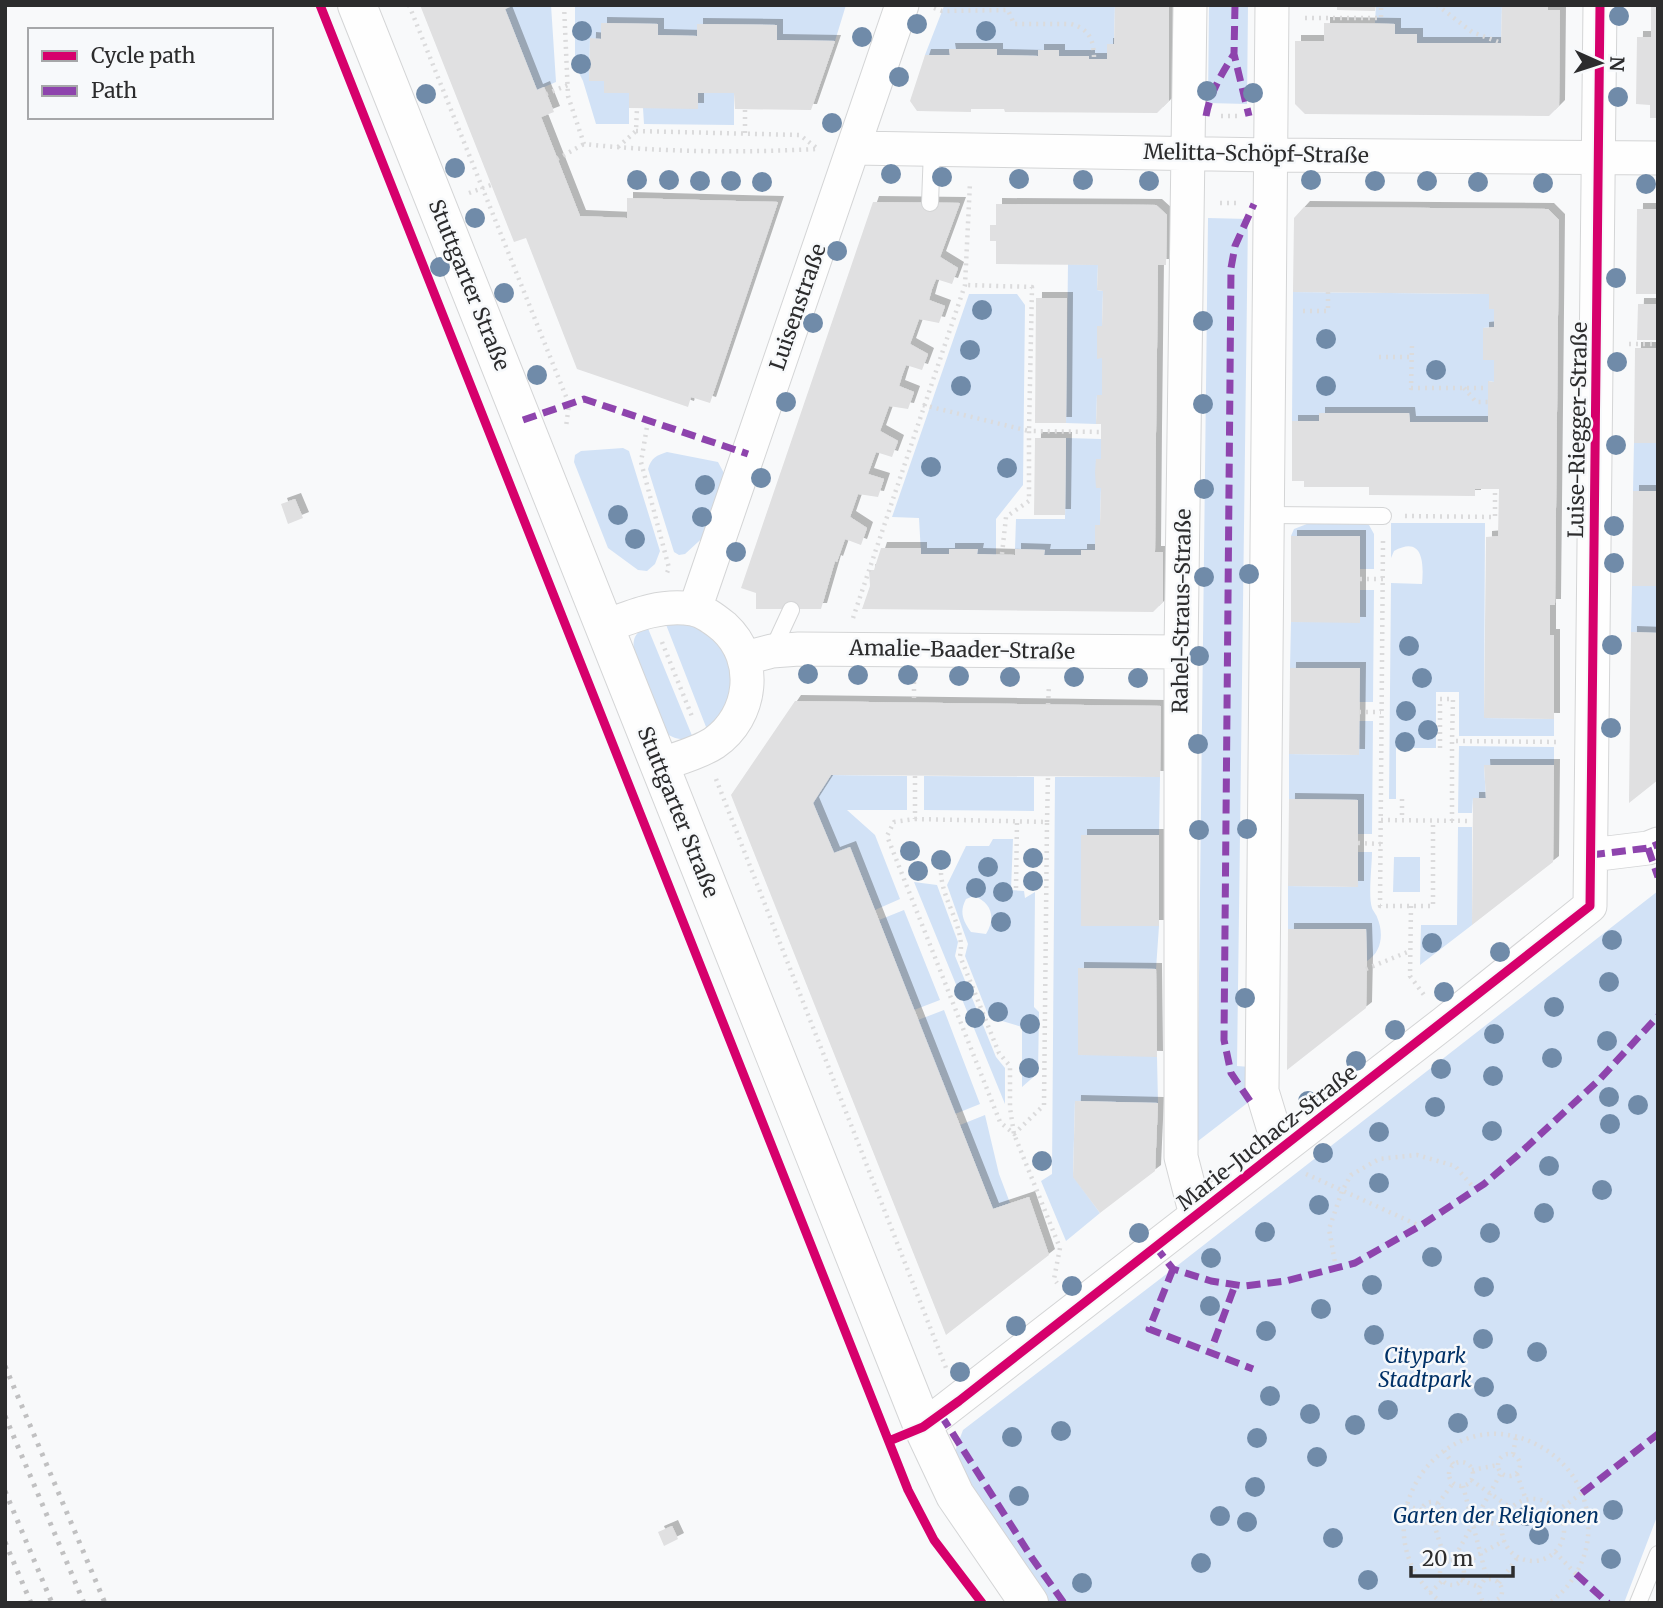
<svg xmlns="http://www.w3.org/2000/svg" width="1663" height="1608" font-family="Merriweather,serif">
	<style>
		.green { fill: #d2e2f6; fill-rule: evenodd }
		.building { fill: #e0e0e1; filter: url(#shadow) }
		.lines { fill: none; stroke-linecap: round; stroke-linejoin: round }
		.lane-casing { stroke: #d4d5d6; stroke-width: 18 }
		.street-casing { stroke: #d4d5d6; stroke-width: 35 }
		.secondary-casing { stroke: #d4d5d6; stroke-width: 40 }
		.path { stroke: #dbdbdc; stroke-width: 4.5; stroke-dasharray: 2 5; stroke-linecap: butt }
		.lane { stroke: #fefefe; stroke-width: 16 }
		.street { stroke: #fefefe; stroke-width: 33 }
		.secondary { stroke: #fefefe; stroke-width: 38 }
		.rail { stroke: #c0c0c1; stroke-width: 5; stroke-dasharray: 3.5 7; stroke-linecap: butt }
		.quiet { stroke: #8e44ad; stroke-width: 7; stroke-dasharray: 14 7; stroke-linecap: butt }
		.cycleway-casing { stroke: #f7f9fb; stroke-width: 13 }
		.cycleway { stroke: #d6006c; stroke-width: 9 }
		.tree { fill: #708ba9 }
		.labels { text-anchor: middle; stroke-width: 5; stroke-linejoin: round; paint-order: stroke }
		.street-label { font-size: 21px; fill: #2c2c2d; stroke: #f7f9fb }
		.park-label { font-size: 21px; font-style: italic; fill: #003167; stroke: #f7f9fb }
	</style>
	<defs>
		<filter id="shadow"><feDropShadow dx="6" dy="-6" stdDeviation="0" flood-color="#0004"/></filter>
	</defs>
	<rect width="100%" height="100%" fill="#f8f9fa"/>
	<path class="green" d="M512,5h39l5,77 -19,8 -32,-81z
		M575,5h271l-11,36 -58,-1v-15l-79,-1 -1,12 -39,-1 -1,-11 -55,-1 -1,16h-11l-1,42h15l25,12v31h-33l-13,-43 -8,-16z
		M1115,5l-1,39h-7v15h-18l-1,-3h-29l-1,-6h-20v6l-41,-1 -48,-5 1,5h-25l19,-49z
		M1209,5h39l-1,99 -39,-1z
		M1376,5h126l-1,38h-84v-9h-22v-10l-20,-1z
		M698,93h36v32l-90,-1 -1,-16h55z
		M1208,218l40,1 -11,847 13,1v34l-61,47 -2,-79 11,-7z
		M1068,264l30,1 -1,25 6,1 -1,35h-5v32h5v37h-5l-1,29 -30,-1z
		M1293,292l196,2v15h5v18l-11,1v32h11v22l-5,-1 -1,41h-78l-1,-9h-90v8h-27z
		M969,294h48l8,11 -2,180 -27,34v36l-19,-1v-5h-28v5h-28l-2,-36 -27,-1z
		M1066,438l35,1v20h-5v29h5l-1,37 -5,1v24h-14v5h-37v-5l-29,-1 1,-30h49z
		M1634,443h24v48h-25z
		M623,448l6,3 31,100 -5,13 -8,7 -9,-1 -30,-22 -34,-86 1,-7 6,-4z
		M667,452l51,10 8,15 -16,54 -25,23 -6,1 -5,-3 -26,-83c3,-11 9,-14 19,-17z
		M1312,522l50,1 7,2 5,9v35h-14v-33h-69l3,-7z
		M1391,523h94l-1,195 70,1v17h-95v-44h-23v56h-40v51h-7l2,-216 31,1c2,-21 1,-49 -28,-33l-3,7z
		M1632,586h26v47l-27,-1z
		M1360,590h14l-1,112h-14v-34h-69l1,-46h68z
		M665,622l35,4 23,21 10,35 -3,20 -22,30z
		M647,626l46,112c-14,3 -22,0 -32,-9 -8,-21 -34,-74 -26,-92 3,-6 7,-8 12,-11z
		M1359,721h14l-1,113h-14v-34l-69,-1v-45l69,1z
		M1459,746l95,1v18h-70l2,33h-13l-1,15h-14z
		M831,775l76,1v34h-60l28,25 25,64 -25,11 -25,-62 -16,5 -21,-50z
		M924,776l110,1v34l-110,-1z
		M1055,777h105l-1,58 -78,1v90h78l-3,43 -77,-1 78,89 1,46 -83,-2 -2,75 27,37 -34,28 -25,-60 11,-7z
		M1458,827h14v98l-52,40 1,-40h36z
		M993,839h20l-2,51 13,1 1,7 10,-6 -1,115 5,5 -1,61 -16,14v-60l-33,-10 -24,-61 3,-12 -21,-59 19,-39h23zM974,896c18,7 22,22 12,38l-15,-2c-8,-11 -12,-20 -5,-33z
		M1358,852h14c0,14 -4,44 0,56 0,1 5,8 5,9 7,16 5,35 -10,44l-1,-32h-78v-43l70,1z
		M1394,857h26v35h-27z
		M914,882l23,3 21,57 -3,14 41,101 9,11v36z
		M1658,891v623l-34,89h-575l-46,-65 -49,-84 9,-24 210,-161z
		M904,910l36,90 -26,10 -35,-90z
		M944,1010l36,94 -25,10 -37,-94z
		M985,1115l14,59 11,29 -17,6 -33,-84z"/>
	<path class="building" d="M420,5h94l-9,4 32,81 7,-3 10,25 -13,5 39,99 47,2v-20l151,4 -68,201 -19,-6 -3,10 -111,-38 -51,-131 -12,4z
		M1115,5h54v96l-12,12 -152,-1 -1,-3h-33v3l-54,-1 -7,-10 15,-46h25l-1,-6h48v6l41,1v-6h21v6h30v3h18v-15h7z
		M1337,5h39l-1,6 -38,-1z
		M1502,5h46v5h12l-1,96 -10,10 -244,-2 -10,-10v-63h29v-18l71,1v10h22v9h84z
		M1651,5h7v113h-8v-13l-14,-1 1,-67h14z
		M601,23l57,1v11l39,1v-12l80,1v15l58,1 -24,69 -76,-1 -1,-16h-36v16l-69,-1v-15h-25v-12h-15l1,-43 11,1z
		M873,202l87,1 -20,54 18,11 -6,16 -16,-5 -4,10 -3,11 16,6 -6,17 -20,-4 -9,25 18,10 -6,16 -16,-5 -4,11 -3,10 15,6 -6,17 -19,-3 -9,25 18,10 -6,16 -16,-5 -8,22 16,5 -6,18 -20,-3 -8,23 17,11 -6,17 -16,-6 -8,23 -2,-1 -14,48h-65v-16l-15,-5z
		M996,204l160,1 11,10 -1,50h-8l-2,168 -1,119h8v50l-10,10 -291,-3 8,-23 -1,-16h5l7,-22h40v6h28v-5h29l-1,5 38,1v-6l30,1 -1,5h37v-5h14v-25h5l1,-37h-5l-1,-16 1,-13h5v-35h-5l1,-29h5v-37l-5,1v-33h5l1,-35 -6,-1 1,-25 -102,-1v-23h-6v-16h6z
		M1304,207l244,2 11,11 -4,385h-5v30h4v84l-70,-1 2,-181 12,-1 1,-47h-24v7l-106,-1v-8h-65v-6h-12v-60h27v-8h90l1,9h78v-41l6,1v-22h-11v-32l11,-1v-18h-5v-15l-196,-2 1,-74z
		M1637,209h21v85h-22z
		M1036,298h31l-1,125h-31z
		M1638,304h20v36h-21z
		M1635,348h23v95h-24z
		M1035,438h31l-1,77h-31z
		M1633,491h25v95h-26z
		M295,499l8,19 -15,6 -7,-20z
		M1291,536h69v87l-69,-1z
		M1631,632l27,1v147l-29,23z
		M1290,668h70l-1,87 -70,-1z
		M795,701l366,5 -1,71 -329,-2 -18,28 21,50 16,-6 143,362 36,-12 20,58 -103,80 -215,-540z
		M1484,765h70l-1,97 -81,63 1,-127h13z
		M1289,799l69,1v87l-70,-1z
		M1081,835h78v91h-78z
		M1288,929h78l1,32 -1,47 -79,62z
		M1078,968l78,1 1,88 -79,-2z
		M1075,1101l83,2 -3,68 -55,42 -27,-36z
		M672,1526l6,13 -14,7 -6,-14z"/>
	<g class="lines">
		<g class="lane-casing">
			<path id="lane" d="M930,203l2,-54
				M1268,515l115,1
				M772,651l19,-41
				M1638,1603l20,-49"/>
		</g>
		<g class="street-casing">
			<path id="street" d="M1190,5l-9,647v505l15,58
				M1272,5l-10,1086 18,59
				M854,148l418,7 386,3
				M695,609l207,-604
				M604,627c29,-11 56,-23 88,-18 12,2 22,10 32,18 35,32 29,89 -10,116 -15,10 -38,16 -55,22
				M745,658l27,-7 27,-2 382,3
				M1591,855l57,-7 10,-4
				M923,1427l521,-404 146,-117 10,-901"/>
		</g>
		<g class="secondary-casing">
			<path id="secondary" d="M357,5l566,1422 32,68 74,108"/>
		</g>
		<path class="path" d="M409,5l160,399 -3,23
			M564,5l4,91 16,48c73,8 159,9 232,5
			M1437,5l35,27 29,11
			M934,8l8,3 66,-1 6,14h57c19,5 23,17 23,35
			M1305,18h76v-13
			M546,94l22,-9
			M1221,116h19
			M636,131l164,4 18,14
			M745,133v-24
			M618,147l18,-16 1,-23
			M557,159l27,-15
			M469,193l22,-8
			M1220,203h19
			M1303,311h25v-19
			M1629,344h29
			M1412,346l-1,42h77
			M1379,357h33
			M1464,388l12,14h12
			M923,405l106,26 3,-144 -67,-2
			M648,421l-7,41 28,106 -3,7
			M1405,516l90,1v-29
			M1383,541l-3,365h53v-85
			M1002,554l4,-37 23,-16v-70l72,1
			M1360,579h23
			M853,618l112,-333 5,-102
			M662,642l31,77
			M914,682v21
			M1048,705l1,-20
			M1359,712h22
			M1440,748v-49h13l-1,42
			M915,776v43
			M716,779l230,589
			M1402,799v21
			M915,819l132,3 -3,283 -30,29 -14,-12 -113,-286 7,-14z
			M1381,820l91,1
			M1452,821v-80l109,1
			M1047,822l1,-46
			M1358,843l23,1
			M941,873c1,28 25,55 19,83l39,97 11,13v42l4,26 46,114 -6,31 3,4
			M1016,888l1,-67
			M1411,906l-1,70 14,19
			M1366,969l44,-18
			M1306,1174l114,52
			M1336,1268l-7,-39 13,-38 9,-16 28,-16 38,-4 38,11 20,23
			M1212,1347l2,-5
			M1444,1451l10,14
			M1498 1465a11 11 0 1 1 22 0a11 11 0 1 1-22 0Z
			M1513,1454l3,-17
			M1449 1474a12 12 0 1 1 24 0a12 12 0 1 1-24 0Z
			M1472,1470l26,-5
			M1517,1474l9,26
			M1471,1480l40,28
			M1463,1486l24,93
			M1502 1530a31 31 0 1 1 62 0a31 31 0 1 1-62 0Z
			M1421 1513a11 11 0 1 1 22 0a11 11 0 1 1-22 0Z
			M1438,1504l15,-21
			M1406,1506l16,4
			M1557,1511l25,-18
			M1443,1516l60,9
			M1434,1524l12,39
			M1555,1552l21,22
			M1440 1573a12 12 0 1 1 24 0a12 12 0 1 1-24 0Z
			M1452,1562l49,-89
			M1462,1567l19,-14 23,-12
			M1461,1580l18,7
			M1499,1583l19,-26
			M1430,1593l12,-12
			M1442,1603c-95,-75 5,-217 104,-153 25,16 40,42 42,71 3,32 -13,64 -39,82
			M1489,1603l-7,-3 -4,-10 6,-10 7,-1c9,2 13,9 10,18l-9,6"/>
		<use href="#lane" class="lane"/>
		<use href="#street" class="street"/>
		<use href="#secondary" class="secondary"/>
		<path class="rail" d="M5,1366l100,237
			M5,1416l79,187
			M5,1491l47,112
			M5,1542l26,61"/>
		<path class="quiet" d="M1235,5l-1,49 15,62
			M1206,116c4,-23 16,-43 28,-62
			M523,420l61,-21 164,55
			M1648,848l10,29
			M1591,855l57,-7 10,-4
			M1250,1101l-19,-28 -7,-33 7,-772 4,-22 19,-42
			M1155,1246l18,23 38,12 33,5 42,-5 69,-18 65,-37 64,-42 34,-29 82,-76 58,-63
			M1173,1269l-24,60 104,40
			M1214,1342l21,-57
			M941,1415l91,143 32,45
			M1582,1493l76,-59
			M1576,1574l32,29"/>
		<g class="cycleway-casing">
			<path id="cycleway" d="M320,5l588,1485 26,50 48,63
				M889,1441l34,-14 36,-26 631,-495 10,-901"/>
		</g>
		<use href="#cycleway" class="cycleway"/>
	</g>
	<g class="tree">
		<circle cx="1619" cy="16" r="10"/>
		<circle cx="917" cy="24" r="10"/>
		<circle cx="582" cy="31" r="10"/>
		<circle cx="986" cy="31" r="10"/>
		<circle cx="862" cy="37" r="10"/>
		<circle cx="581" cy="64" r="10"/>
		<circle cx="899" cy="77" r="10"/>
		<circle cx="1207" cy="91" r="10"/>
		<circle cx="1253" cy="93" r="10"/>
		<circle cx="426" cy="94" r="10"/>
		<circle cx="1618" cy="97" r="10"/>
		<circle cx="832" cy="123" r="10"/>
		<circle cx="455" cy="168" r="10"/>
		<circle cx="891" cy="174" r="10"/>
		<circle cx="942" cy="177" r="10"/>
		<circle cx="1019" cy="179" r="10"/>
		<circle cx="637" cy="180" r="10"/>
		<circle cx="669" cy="180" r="10"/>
		<circle cx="1083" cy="180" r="10"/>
		<circle cx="1311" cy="180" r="10"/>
		<circle cx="700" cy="181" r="10"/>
		<circle cx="731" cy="181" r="10"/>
		<circle cx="1149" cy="181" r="10"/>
		<circle cx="1375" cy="181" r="10"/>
		<circle cx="1427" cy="181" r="10"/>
		<circle cx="762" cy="182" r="10"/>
		<circle cx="1478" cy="182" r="10"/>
		<circle cx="1543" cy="183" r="10"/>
		<circle cx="1646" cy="184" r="10"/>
		<circle cx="475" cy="218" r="10"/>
		<circle cx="837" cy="251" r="10"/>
		<circle cx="440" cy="267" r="10"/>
		<circle cx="1616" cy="278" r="10"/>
		<circle cx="504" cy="293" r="10"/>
		<circle cx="982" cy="310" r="10"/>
		<circle cx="1203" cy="321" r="10"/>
		<circle cx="813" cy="323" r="10"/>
		<circle cx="1326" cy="339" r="10"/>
		<circle cx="970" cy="350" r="10"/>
		<circle cx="1617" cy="362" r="10"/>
		<circle cx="1436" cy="370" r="10"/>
		<circle cx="537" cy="375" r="10"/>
		<circle cx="961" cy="386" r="10"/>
		<circle cx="1326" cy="386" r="10"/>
		<circle cx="786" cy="402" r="10"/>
		<circle cx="1203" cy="404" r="10"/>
		<circle cx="1616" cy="445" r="10"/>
		<circle cx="931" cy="467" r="10"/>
		<circle cx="1007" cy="468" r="10"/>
		<circle cx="761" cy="478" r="10"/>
		<circle cx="705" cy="485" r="10"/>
		<circle cx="1204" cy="489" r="10"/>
		<circle cx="618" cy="515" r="10"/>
		<circle cx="702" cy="517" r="10"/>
		<circle cx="1614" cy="526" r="10"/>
		<circle cx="635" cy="539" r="10"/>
		<circle cx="736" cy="552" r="10"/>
		<circle cx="1614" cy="563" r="10"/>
		<circle cx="1249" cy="574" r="10"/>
		<circle cx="1204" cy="577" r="10"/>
		<circle cx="1612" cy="645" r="10"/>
		<circle cx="1409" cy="646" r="10"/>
		<circle cx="1199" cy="656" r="10"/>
		<circle cx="808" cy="674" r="10"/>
		<circle cx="858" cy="675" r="10"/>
		<circle cx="908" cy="675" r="10"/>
		<circle cx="959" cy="676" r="10"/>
		<circle cx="1010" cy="677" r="10"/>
		<circle cx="1074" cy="677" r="10"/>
		<circle cx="1138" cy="678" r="10"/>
		<circle cx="1422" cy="678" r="10"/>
		<circle cx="1406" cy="711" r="10"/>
		<circle cx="1611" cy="728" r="10"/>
		<circle cx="1428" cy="730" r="10"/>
		<circle cx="1405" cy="742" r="10"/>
		<circle cx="1198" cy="744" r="10"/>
		<circle cx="1247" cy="829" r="10"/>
		<circle cx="1199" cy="830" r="10"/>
		<circle cx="910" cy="851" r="10"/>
		<circle cx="1033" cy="858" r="10"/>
		<circle cx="941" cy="860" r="10"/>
		<circle cx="988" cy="867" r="10"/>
		<circle cx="918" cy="871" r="10"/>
		<circle cx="1033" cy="881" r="10"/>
		<circle cx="976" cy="888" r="10"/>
		<circle cx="1003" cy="892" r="10"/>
		<circle cx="1001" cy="922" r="10"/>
		<circle cx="1612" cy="940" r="10"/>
		<circle cx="1432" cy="943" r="10"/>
		<circle cx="1500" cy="952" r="10"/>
		<circle cx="1609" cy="982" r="10"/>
		<circle cx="964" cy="991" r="10"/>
		<circle cx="1444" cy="992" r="10"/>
		<circle cx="1245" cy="998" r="10"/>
		<circle cx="1554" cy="1007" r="10"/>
		<circle cx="998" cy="1012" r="10"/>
		<circle cx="975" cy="1018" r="10"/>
		<circle cx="1030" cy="1024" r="10"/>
		<circle cx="1395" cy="1030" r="10"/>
		<circle cx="1494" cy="1034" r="10"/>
		<circle cx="1607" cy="1041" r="10"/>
		<circle cx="1552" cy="1058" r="10"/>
		<circle cx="1356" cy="1061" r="10"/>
		<circle cx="1029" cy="1068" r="10"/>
		<circle cx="1441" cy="1069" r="10"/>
		<circle cx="1493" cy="1076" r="10"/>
		<circle cx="1609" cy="1097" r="10"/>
		<circle cx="1308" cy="1101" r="10"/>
		<circle cx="1638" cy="1105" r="10"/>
		<circle cx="1435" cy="1107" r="10"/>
		<circle cx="1610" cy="1124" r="10"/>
		<circle cx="1492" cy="1131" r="10"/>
		<circle cx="1379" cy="1132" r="10"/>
		<circle cx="1323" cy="1153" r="10"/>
		<circle cx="1042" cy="1161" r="10"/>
		<circle cx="1549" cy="1166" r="10"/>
		<circle cx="1379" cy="1183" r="10"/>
		<circle cx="1602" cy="1190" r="10"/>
		<circle cx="1319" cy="1205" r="10"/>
		<circle cx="1544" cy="1213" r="10"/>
		<circle cx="1265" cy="1232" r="10"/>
		<circle cx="1139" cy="1233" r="10"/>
		<circle cx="1490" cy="1233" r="10"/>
		<circle cx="1432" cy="1257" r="10"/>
		<circle cx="1211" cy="1258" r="10"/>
		<circle cx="1372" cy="1285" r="10"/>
		<circle cx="1072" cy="1286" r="10"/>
		<circle cx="1484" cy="1287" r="10"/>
		<circle cx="1210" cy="1306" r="10"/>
		<circle cx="1321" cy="1309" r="10"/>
		<circle cx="1016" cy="1326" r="10"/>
		<circle cx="1266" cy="1331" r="10"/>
		<circle cx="1374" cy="1335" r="10"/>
		<circle cx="1483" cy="1339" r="10"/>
		<circle cx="1537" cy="1352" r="10"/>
		<circle cx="960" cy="1372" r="10"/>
		<circle cx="1484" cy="1387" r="10"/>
		<circle cx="1270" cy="1396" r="10"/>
		<circle cx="1388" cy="1410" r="10"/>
		<circle cx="1310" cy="1414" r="10"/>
		<circle cx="1507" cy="1414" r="10"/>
		<circle cx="1458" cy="1423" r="10"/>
		<circle cx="1355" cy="1425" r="10"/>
		<circle cx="1061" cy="1431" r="10"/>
		<circle cx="1012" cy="1437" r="10"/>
		<circle cx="1257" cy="1438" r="10"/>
		<circle cx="1317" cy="1457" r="10"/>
		<circle cx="1255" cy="1487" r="10"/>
		<circle cx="1019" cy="1496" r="10"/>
		<circle cx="1613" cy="1510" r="10"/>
		<circle cx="1220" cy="1516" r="10"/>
		<circle cx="1526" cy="1516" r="10"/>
		<circle cx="1247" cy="1522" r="10"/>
		<circle cx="1539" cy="1535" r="10"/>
		<circle cx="1333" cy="1538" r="10"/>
		<circle cx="1611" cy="1559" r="10"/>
		<circle cx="1201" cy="1563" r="10"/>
		<circle cx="1368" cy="1580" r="10"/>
		<circle cx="1082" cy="1583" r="10"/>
	</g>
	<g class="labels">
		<g class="street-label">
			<text transform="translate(1256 154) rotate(1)" y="7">Melitta-Schöpf-Straße</text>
			<text transform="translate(469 285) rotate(68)" y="7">Stuttgarter Straße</text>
			<text transform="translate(798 307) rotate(-71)" y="7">Luisenstraße</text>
			<text transform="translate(1578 430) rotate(-89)" y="7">Luise-Riegger-Straße</text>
			<text transform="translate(1182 611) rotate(-89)" y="7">Rahel-Straus-Straße</text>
			<text transform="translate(962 650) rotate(1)" y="7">Amalie-Baader-Straße</text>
			<text transform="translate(678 812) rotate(68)" y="7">Stuttgarter Straße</text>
			<text transform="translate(1267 1138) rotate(-38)" y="7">Marie-Juchacz-Straße</text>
		</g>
		<g class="park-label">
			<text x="1425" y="1363">Citypark<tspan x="1425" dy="24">Stadtpark</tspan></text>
			<text x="1496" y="1523">Garten der Religionen</text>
		</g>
	</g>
	<rect width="1663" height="1608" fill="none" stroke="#2c2c2d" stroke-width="14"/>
	<rect x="28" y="28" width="245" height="91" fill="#f7f9fb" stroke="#a6a7a9" stroke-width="2"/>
	<rect x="42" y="51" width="35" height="10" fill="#d6006c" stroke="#a6a7a9" stroke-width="2"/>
	<text x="91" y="63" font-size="21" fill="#2c2c2d">Cycle path</text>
	<rect x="42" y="86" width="35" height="10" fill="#8e44ad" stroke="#a6a7a9" stroke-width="2"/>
	<text x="91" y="98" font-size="21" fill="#2c2c2d">Path</text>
	<g transform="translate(1600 63) rotate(93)" stroke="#f7f9fb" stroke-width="5" paint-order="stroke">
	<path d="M0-5L12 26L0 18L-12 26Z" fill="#2c2c2d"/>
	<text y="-10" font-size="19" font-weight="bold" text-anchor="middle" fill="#2c2c2d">N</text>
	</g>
	<path d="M1411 1566v10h102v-10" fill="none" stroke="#2c2c2d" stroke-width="3.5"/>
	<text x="1422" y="1566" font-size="21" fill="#2c2c2d" stroke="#f7f9fb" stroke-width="5" paint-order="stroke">20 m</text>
</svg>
